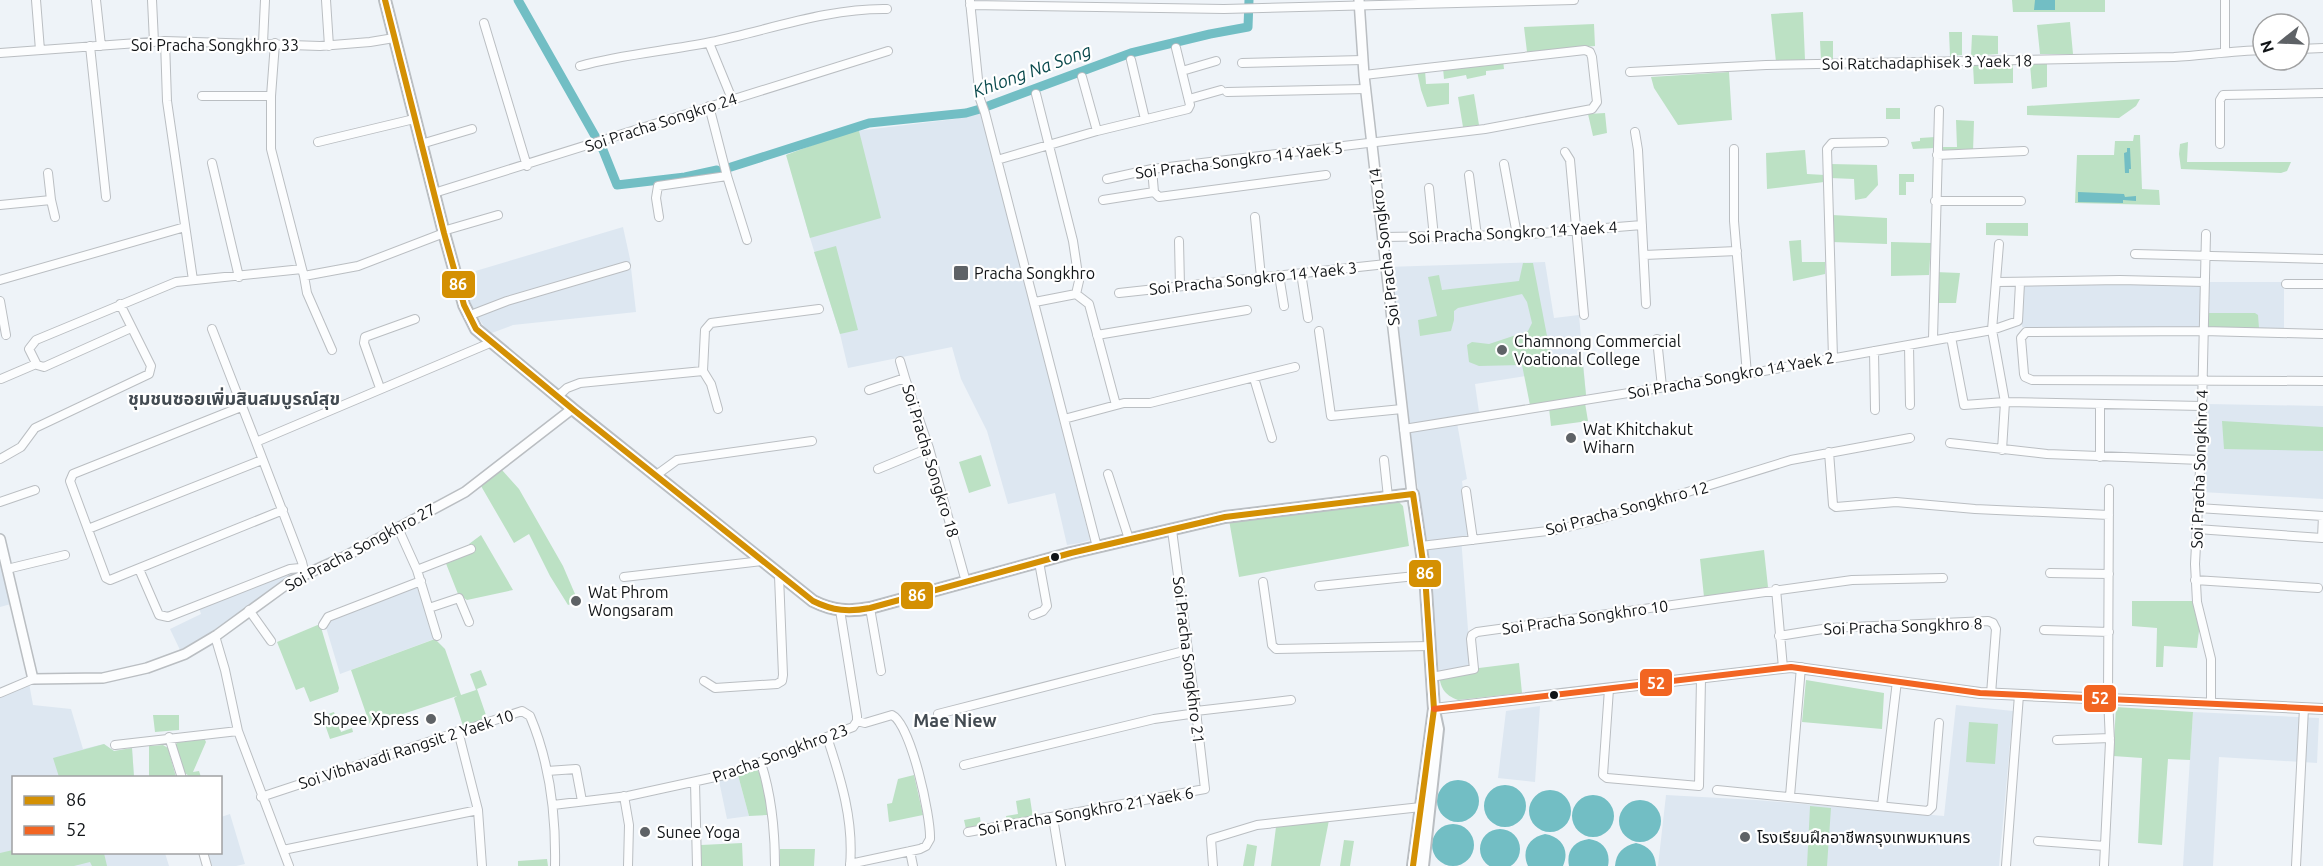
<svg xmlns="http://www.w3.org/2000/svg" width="2323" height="866" font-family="Ubuntu,'Noto Sans Thai',sans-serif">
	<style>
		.built { fill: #dde7f1 }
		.green { fill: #bce1c4 }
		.water { fill: #72bec4 }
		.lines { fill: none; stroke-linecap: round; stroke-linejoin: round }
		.canal { stroke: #72bec4; stroke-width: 9 }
		.minor-casing { stroke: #babec2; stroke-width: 10 }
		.tertiary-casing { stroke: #babec2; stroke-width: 12 }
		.secondary-casing { stroke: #babec2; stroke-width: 14 }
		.minor { stroke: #fcfdfe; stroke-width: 8 }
		.tertiary { stroke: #fcfdfe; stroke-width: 9 }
		.secondary { stroke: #fcfdfe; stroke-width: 10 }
		.bus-1-casing { stroke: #fff; stroke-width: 10 }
		.bus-2-casing { stroke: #fff; stroke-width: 10 }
		.bus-1 { stroke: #d49003; stroke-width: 6 }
		.bus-2 { stroke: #f26522; stroke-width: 6 }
		.poi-dot { fill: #5e6266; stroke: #fff; stroke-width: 2 }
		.bus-dot { fill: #111417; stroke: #fff; stroke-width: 2 }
		.labels { text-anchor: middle; stroke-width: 4.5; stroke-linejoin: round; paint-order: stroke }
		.street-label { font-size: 16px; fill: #111417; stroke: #fff }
		.poi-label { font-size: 16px; fill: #111417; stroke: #fff; text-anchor: start }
		.water-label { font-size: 18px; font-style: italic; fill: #0b4b4e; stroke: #fff }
		.neighbourhood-label { font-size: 18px; font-weight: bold; fill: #434b52; stroke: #fff }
		.line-badge { stroke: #fff; stroke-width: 2 }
		.badge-label { font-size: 16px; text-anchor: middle; font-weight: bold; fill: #fff }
	</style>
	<rect width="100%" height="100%" fill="#eef3f8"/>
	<path class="built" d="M981,111l109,429 -10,3 -13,2 -12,-52 -47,11 -21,-73 -26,-52 -9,-32 -104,21 -8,-34 -30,-96 -23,-83 61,-23 107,-13z
		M623,227l7,32 6,53 -123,13 -24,9 -17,-26 -10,-33z
		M1545,262l9,56 25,-3 7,80 -56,10 -4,-29 -51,8 4,28 -23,5 11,62 -5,2 7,54 -8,2 10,132 -32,4 -17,-164 -16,-85 -20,-157z
		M2208,282h76v48l-76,-2z
		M2106,283l94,3v41h-178v-40l4,-2z
		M2208,404l115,2v93l-121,-7z
		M0,561l11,43 -11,3z
		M289,571l3,5 -78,56 -34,18 -10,-21 31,-15 -2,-6z
		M417,584l20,54 -97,36 -15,-50 2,-4z
		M29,683l4,22 38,4 12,40 21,-5 10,7 18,-3 2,29 -120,1v74l151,1 4,13h-169v-169z
		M1956,705l57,6 -14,155h-341l8,-71 90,5 188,16z
		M1540,706l-5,76 -37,-4 8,-67z
		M2193,712l126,6 -2,45 -98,-6 -6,109h-30z
		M738,775l11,41 -22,3 -8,-38z
		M230,814l15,50 -9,2h-24l-4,-13 12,-1 1,-35z"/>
	<path class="green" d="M2012,0h93v12h-92z
		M1803,12l2,48 -29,2 -5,-48z
		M2070,22l3,32h-33l-3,-29z
		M1594,24l1,22 -68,6 -3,-25z
		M1949,32h13v23l-12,1z
		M1972,35l26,1v18l-27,2z
		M1820,41h13v18l-12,1z
		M1503,60l1,9 -18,2v4l-19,4 -1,-4 -22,4 -1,-11z
		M2013,64v19l-39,1 -1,-19z
		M2030,64h17v23l-15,2z
		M1425,70l1,14 23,-1v21l-22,3 -6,-17 -4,-19z
		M1729,72l3,48 -54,5 -24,-37 -3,-11z
		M1474,94l5,31 -16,2 -5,-30z
		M2140,99l-4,7 -17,12 -92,-3v-9z
		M1886,108h14v11h-14z
		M1605,113l2,20 -14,3 -5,-22z
		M1956,120l18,1 -1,31 -33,1 1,-6h16z
		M859,131l22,87 -71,20 -24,-83 62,-23z
		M2134,135h6l2,54 17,1 1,15 -85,-2 2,-48h37l1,-14h18z
		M1935,137v11l-22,1 -2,-7 9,-1v-3z
		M2188,142l-1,20h104l-4,9 -6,2 -100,-4 -2,-15 1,-10z
		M1805,150l2,24 18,1 -1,7 -57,7 -1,-36z
		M1830,164l47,1 1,20 -12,13 -11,2 -1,-21 -24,-1z
		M1899,174h15v8h-8v13h-7z
		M1832,215l55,3v26l-55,-2z
		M1986,223h42v13l-42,-1z
		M1801,240l1,22h23v12l-32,7 -4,-40z
		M1891,242l40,1 -2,32 -38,1z
		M836,246l22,84 -18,4 -26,-82z
		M1523,263h10l20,104 30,-2 3,30 -56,10 -8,-40 -43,1 -10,-4 -2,-17 5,-3 17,2 39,-13 4,-8 -5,-21 -5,-8 -64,14 -4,3v9l-3,11 -31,5 -2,-16 19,-4 -9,-39 11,-2 3,15 77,-9z
		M1935,272l25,1 -4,30h-20z
		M2208,313h47l3,2 1,13h-51z
		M1585,403l3,18 -37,5 -2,-18z
		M2222,421l101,6v24l-99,-2z
		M981,455l10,31 -22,7 -10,-31z
		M502,470l17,19 44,77 15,35 -10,4 -18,-29 -21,-42 -15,9 -33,-57z
		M1398,501l5,5 6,40 -170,31 -10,-57z
		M481,535l32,55 -46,10 -9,-6 -13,-33 27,-11 -3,-6z
		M1764,550l4,37 -64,10 -4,-38z
		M2132,601h63l7,29 -3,1 -2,17 -33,-2 -1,21h-7l1,-39 -25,-2z
		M320,624l19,64 -1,4 -28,10 -6,-15 -8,3 -19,-48z
		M435,639l10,10 16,46 15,-5 -6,-16 11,-4 6,15 -10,4 10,29 -24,8 -9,-28 3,-2 -87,29 -19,-55z
		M1519,663l3,30 -64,7c-14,-5 -18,-13 -19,-27z
		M1806,680l78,13 -2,36 -80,-7z
		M2116,707l77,5 -3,48 -22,-1 -6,86 -24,-2 4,-85 -29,-2z
		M334,712l7,20 11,-4 1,4 -23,7 -8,-23z
		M153,715h26v15l-24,2z
		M1969,722l29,2 -3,40 -29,-2z
		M204,738l2,4 -13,30 6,-1 2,6h-13l-1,-3 -4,1 -8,-29 3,-5z
		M104,744l10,7 18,-3 2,29h-75l-6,-19z
		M163,745l5,3 8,29h-27v-31z
		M758,770l8,22 1,23 -18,1 -11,-41z
		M914,775l9,40 -34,7 -2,-18 5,-1 6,-24z
		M1030,798l3,20 -26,5 -1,-7 12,-2 -2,-13z
		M1810,806l21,2 -4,58h-20z
		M980,817l1,9 -15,3 -2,-9z
		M1329,820l-9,46h-49l5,-39z
		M1344,840l10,1 -4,25h-10z
		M742,843l1,23h-42v-21z
		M1247,844l10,2 -3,20h-11z
		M780,849h35l-1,17h-34z
		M13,850l1,2 90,1 3,13h-15l-2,-4 -16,4h-74v-13z
		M547,859l1,7h-30v-5z"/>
	<path class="water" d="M2035,0h20v10h-21z
		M2127,148h3l1,21h-2v4h-4l-1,-20 3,-1z
		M2078,192l46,2 1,3 11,-1v5l-13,-1v3l-45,-1z
		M1437 801a21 21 0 1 1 42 0a21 21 0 1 1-42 0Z
		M1484 806a21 21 0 1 1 42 0a21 21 0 1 1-42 0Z
		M1529 811a21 21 0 1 1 42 0a21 21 0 1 1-42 0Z
		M1572 816a21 21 0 1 1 42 0a21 21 0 1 1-42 0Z
		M1619 821a21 21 0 1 1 42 0a21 21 0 1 1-42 0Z
		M1432 845a21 21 0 1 1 42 0a21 21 0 1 1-42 0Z
		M1480 849a20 20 0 1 1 40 0a20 20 0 1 1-40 0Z
		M1545,834c17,3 25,16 18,32h-35c-7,-15 1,-29 17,-32z
		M1589,839c14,2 22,12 19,27h-39c-3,-15 5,-25 20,-27z
		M1636,843c13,3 19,10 20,23h-41c1,-13 8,-20 21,-23z"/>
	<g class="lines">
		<path class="canal" d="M518,0l85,150 14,35 68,-8 32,-7
			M731,167l138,-44 97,-10 14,-4 151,-56 79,-19 38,-7 1,-27"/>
		<g class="minor-casing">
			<path id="minor" d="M36,0l4,50
				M96,0l5,46
				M152,0l2,42
				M326,0l3,46
				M970,1l10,98 5,14 112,434
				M970,5l254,4 350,-9
				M484,23l43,143
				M165,41l2,60 26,179
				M263,43l2,-43
				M275,43l-4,53v53l31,120
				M709,43l23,56
				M90,46l16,151
				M2299,49l24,-1
				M2225,51v-51
				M0,53l165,-12 155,5 50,-4 24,-4
				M1131,60l14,59
				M1242,63l121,-3
				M580,66c43,-12 88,-15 131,-24 58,-12 117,-34 176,-33
				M1182,71l34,-10
				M1630,72l136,-7 408,-8c30,-2 59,-6 89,-7
				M1082,77l15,54
				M1227,92l139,-3
				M1036,94l37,147 6,40 -3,13 13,10 27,101
				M202,96h69
				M1189,99l32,-9
				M709,106l18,70 20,64
				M1635,132l3,18 8,154
				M318,142l96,-23
				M421,144l51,-15
				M2220,144v-44l3,-5 100,-2
				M1734,149v72l13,153
				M1565,152l5,8 14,155
				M1937,155l87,-4
				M997,160l100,-29 91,-22 2,-4 -14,-57
				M212,163l27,114
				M1504,164l13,71
				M1152,169l2,23 5,5 167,-22
				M48,173l3,27
				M1469,175l8,61
				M1107,179l45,-10 333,-40 107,-20 5,-7 -5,-45 -2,-5 -5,-2 -221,25
				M1429,188l5,49
				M434,193l454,-142
				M1103,200l51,-8
				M1935,201h86
				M0,205l51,-5 4,17
				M659,217l-3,-19 2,-12 69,-10
				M1255,217l6,60
				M443,231l55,-16
				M2206,234l-5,217 -6,113 2,38 14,57v44
				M1383,237l134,-2 125,-10
				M1179,241l1,45
				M1999,244l-7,86 13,72 -3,48
				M2135,254l188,5
				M1644,255l93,-4
				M1301,273l7,45
				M1279,275l5,31
				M304,276l3,17 25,57
				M0,280l185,-53
				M1997,282l123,-2 85,2
				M2286,284h37
				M1119,293l267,-29
				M0,301l6,34
				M1035,302l41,-8
				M468,316l39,-15 119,-35
				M131,328l-87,39 -7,-2 -8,-16 7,-9 140,-58 126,-13 2,7 54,-10 86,-33
				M212,329l44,113
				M1319,331l12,85 71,-7
				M2323,334l-120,-3 -170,1h-7l-5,6 3,36 1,3 7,3 291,1
				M1097,335l150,-25
				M1951,337l13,68 41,-3 197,4
				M1657,339l5,48
				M1933,339l6,-229
				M1909,345l1,60
				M1874,351l1,59
				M1833,358l-6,-209 5,-6 52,-1
				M900,361l5,17
				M703,371l8,13 7,25
				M1254,378l18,60
				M1,379l35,-15
				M380,388l-16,-45 1,-6 50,-18
				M869,390l36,-12 24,70 37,134
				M557,397l10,-9 13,-5 123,-12 2,-41 6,-7 108,-14
				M241,407l-168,67 -3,7 36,97 4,2 173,-70
				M1064,419l60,-16h26l145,-36
				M1404,429l343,-55 245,-44 26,-9 2,-38
				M1950,443l97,11 154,6
				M1829,452l4,53 3,2 60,-5 79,7 134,6
				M2100,457v-53
				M0,459l21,-12 14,-19 114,-54 2,-8 -31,-62
				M1384,460l4,37
				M878,469l51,-21
				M1108,474l21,65
				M655,476l22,-16 135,-19
				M1466,491l7,49
				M0,502l35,-12
				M398,528l19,42 20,66
				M88,529l174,-69
				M2197,529l125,9 1,-22 -125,-8
				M1421,546l135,-16 44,-11 191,-59 119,-22
				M7,569l58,-14
				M139,569l20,46 9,2 122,-48 10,-1 4,6
				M417,570l54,-21
				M2050,573l59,1
				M305,575l-3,-13 -46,-120 234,-99
				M624,577l138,-16
				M2195,580l123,8
				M1263,582l9,63 4,4 154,-3
				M1319,586l106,-11
				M1776,589l7,79
				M429,608l30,-10 10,24
				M870,608l11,63
				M249,610l22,31
				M1033,615l10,-4 4,-5 -8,-44
				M323,625l5,-8 93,-36
				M2044,630l65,2
				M215,636l10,34 13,61 51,135
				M1779,636l50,-8 159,-7 5,2 3,6 -5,65
				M1432,677l42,-8 -3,-30 1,-4 5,-3 375,-52 91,-2
				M704,681l11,7 62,-4 5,-3 1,-6 -4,-99
				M1609,689l-6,86 4,3 92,8 2,-108
				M0,693l33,-14
				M1196,711l95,-11
				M938,714l250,-64
				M458,731l20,79 4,56
				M169,737l13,41
				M827,737c14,42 27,84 23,129
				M2057,740l53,-2
				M115,745l123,-14
				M761,763c11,34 14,67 14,103
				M964,765l190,-46 43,-6
				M547,771l29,-2 6,32
				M695,782l2,84
				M1717,790l211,21 4,-4 7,-84
				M624,796l5,29 -1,41
				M1790,796l11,-129
				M261,797l261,-86 8,5c20,47 26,99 25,150
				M553,805l75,-9 101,-22 124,-47 4,-6v-5l-17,-106
				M1882,806l15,-125
				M1053,818l8,48
				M968,832l237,-43 -9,-78 -24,-181
				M2038,841l67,5
				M283,850l195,-40
				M910,851l3,15
				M203,852l4,14
				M850,864l70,-15 6,-3 4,-7c1,-22 -19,-115 -38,-124l-27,8 -8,-2
				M1213,866l-2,-27 46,-14 164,-18
				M2006,866l13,-171
				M2104,866l6,-124 -2,-45 1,-208
				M2296,866l8,-158"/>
		</g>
		<g class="tertiary-casing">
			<path id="tertiary" d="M1359,0l5,75 48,419
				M0,539l33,140 70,-1 44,-10 38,-14 32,-19 74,-54 53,-24 121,-65 107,-83
				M1434,709l357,-42 189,26 343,16"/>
		</g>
		<g class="secondary-casing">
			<path id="secondary" d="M385,0l59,233 20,72 12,24 99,82 238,190c20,10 36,11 57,7l201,-55 154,-36 188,-23 12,81 9,134 -21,157
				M1423,866l15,-137 -3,-14"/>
		</g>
		<use href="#minor" class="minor"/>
		<use href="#tertiary" class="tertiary"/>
		<use href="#secondary" class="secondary"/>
		<g class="bus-1-casing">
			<path id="bus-1" d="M385,0l59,233 20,72 12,24 99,82 238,190c20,10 36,11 57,7l201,-55 154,-36 188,-23 12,81 9,134 -21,157"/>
		</g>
		<g class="bus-2-casing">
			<path id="bus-2" d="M1434,709l357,-42 189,26 343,16"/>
		</g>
		<use href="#bus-1" class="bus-1"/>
		<use href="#bus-2" class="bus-2"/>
	</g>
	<g class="poi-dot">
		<rect x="953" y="265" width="16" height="16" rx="3"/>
		<circle cx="1502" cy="350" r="6"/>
		<circle cx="1571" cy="438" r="6"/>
		<circle cx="576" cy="601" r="6"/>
		<circle cx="431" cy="719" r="6"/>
		<circle cx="645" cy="832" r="6"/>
		<circle cx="1745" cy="837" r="6"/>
	</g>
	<g class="bus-dot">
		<circle cx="1055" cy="557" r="5"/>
		<circle cx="1554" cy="695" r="5"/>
	</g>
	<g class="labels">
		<g class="street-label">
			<text x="215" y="51">Soi Pracha Songkhro 33</text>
			<text transform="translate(1927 62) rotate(-1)" y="6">Soi Ratchadaphisek 3 Yaek 18</text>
			<text transform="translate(661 122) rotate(-18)" y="6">Soi Pracha Songkro 24</text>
			<text transform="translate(1239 160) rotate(-7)" y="6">Soi Pracha Songkro 14 Yaek 5</text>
			<text transform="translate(1513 232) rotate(-3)" y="6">Soi Pracha Songkro 14 Yaek 4</text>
			<text transform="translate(1384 247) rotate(-97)" y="6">Soi Pracha Songkro 14</text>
			<text transform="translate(1253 278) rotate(-6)" y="6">Soi Pracha Songkro 14 Yaek 3</text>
			<text transform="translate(1731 375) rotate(-10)" y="6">Soi Pracha Songkro 14 Yaek 2</text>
			<text transform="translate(931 461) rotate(73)" y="6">Soi Pracha Songkro 18</text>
			<text transform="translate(2199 469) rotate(-88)" y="6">Soi Pracha Songkhro 4</text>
			<text transform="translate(1627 508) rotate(-15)" y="6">Soi Pracha Songkhro 12</text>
			<text transform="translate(360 547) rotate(-28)" y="6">Soi Pracha Songkhro 27</text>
			<text transform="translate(1585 617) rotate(-8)" y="6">Soi Pracha Songkhro 10</text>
			<text transform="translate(1903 626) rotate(-2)" y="6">Soi Pracha Songkhro 8</text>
			<text transform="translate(1189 660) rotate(83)" y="6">Soi Pracha Songkhro 21</text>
			<text transform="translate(406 749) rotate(-18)" y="6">Soi Vibhavadi Rangsit 2 Yaek 10</text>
			<text transform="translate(780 753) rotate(-20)" y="6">Pracha Songkhro 23</text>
			<text transform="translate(1086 811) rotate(-10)" y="6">Soi Pracha Songkhro 21 Yaek 6</text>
		</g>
		<g class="poi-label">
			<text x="974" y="279">Pracha Songkhro</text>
			<text x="1514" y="347">Chamnong Commercial<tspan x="1514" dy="18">Voational College</tspan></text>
			<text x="1583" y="435">Wat Khitchakut<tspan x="1583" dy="18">Wiharn</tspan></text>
			<text x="588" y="598">Wat Phrom<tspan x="588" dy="18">Wongsaram</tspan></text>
			<text x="419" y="725" text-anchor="end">Shopee Xpress</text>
			<text x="657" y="838">Sunee Yoga</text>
			<text x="1757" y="843">โรงเรียนฝึกอาชีพกรุงเทพมหานคร</text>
		</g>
		<g class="water-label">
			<text transform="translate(1032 71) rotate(-20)" y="6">Khlong Na Song</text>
		</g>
		<g class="neighbourhood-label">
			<text x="234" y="405">ชุมชนซอยเพิ่มสินสมบูรณ์สุข</text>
			<text x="955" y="727">Mae Niew</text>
		</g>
	</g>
	<g class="line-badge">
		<rect x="441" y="270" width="35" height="29" rx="6" fill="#d49003"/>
		<rect x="1408" y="559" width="34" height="29" rx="6" fill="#d49003"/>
		<rect x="900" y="581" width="34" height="29" rx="6" fill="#d49003"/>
		<rect x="1639" y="668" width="34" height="29" rx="6" fill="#f26522"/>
		<rect x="2083" y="684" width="34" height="29" rx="6" fill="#f26522"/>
	</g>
	<g class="badge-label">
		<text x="458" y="290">86</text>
		<text x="1425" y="579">86</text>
		<text x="917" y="601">86</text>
		<text x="1656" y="689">52</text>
		<text x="2100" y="704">52</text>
	</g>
	<rect x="12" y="776" width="210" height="78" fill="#ffffff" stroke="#a0a1a2" stroke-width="1.5"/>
	<rect x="24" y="796" width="30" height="9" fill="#d49003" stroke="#a0a1a2" stroke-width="1.5"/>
	<text x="66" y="806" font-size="18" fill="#111417">86</text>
	<rect x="24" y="826" width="30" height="9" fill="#f26522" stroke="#a0a1a2" stroke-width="1.5"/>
	<text x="66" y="836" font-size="18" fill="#111417">52</text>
	<g transform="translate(2281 42) rotate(252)"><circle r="28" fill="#ffffff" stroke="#a0a1a2" stroke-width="1.5"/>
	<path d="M0-4.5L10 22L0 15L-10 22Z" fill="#5e6266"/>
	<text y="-9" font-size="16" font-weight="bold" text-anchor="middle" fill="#111417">N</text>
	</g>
</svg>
